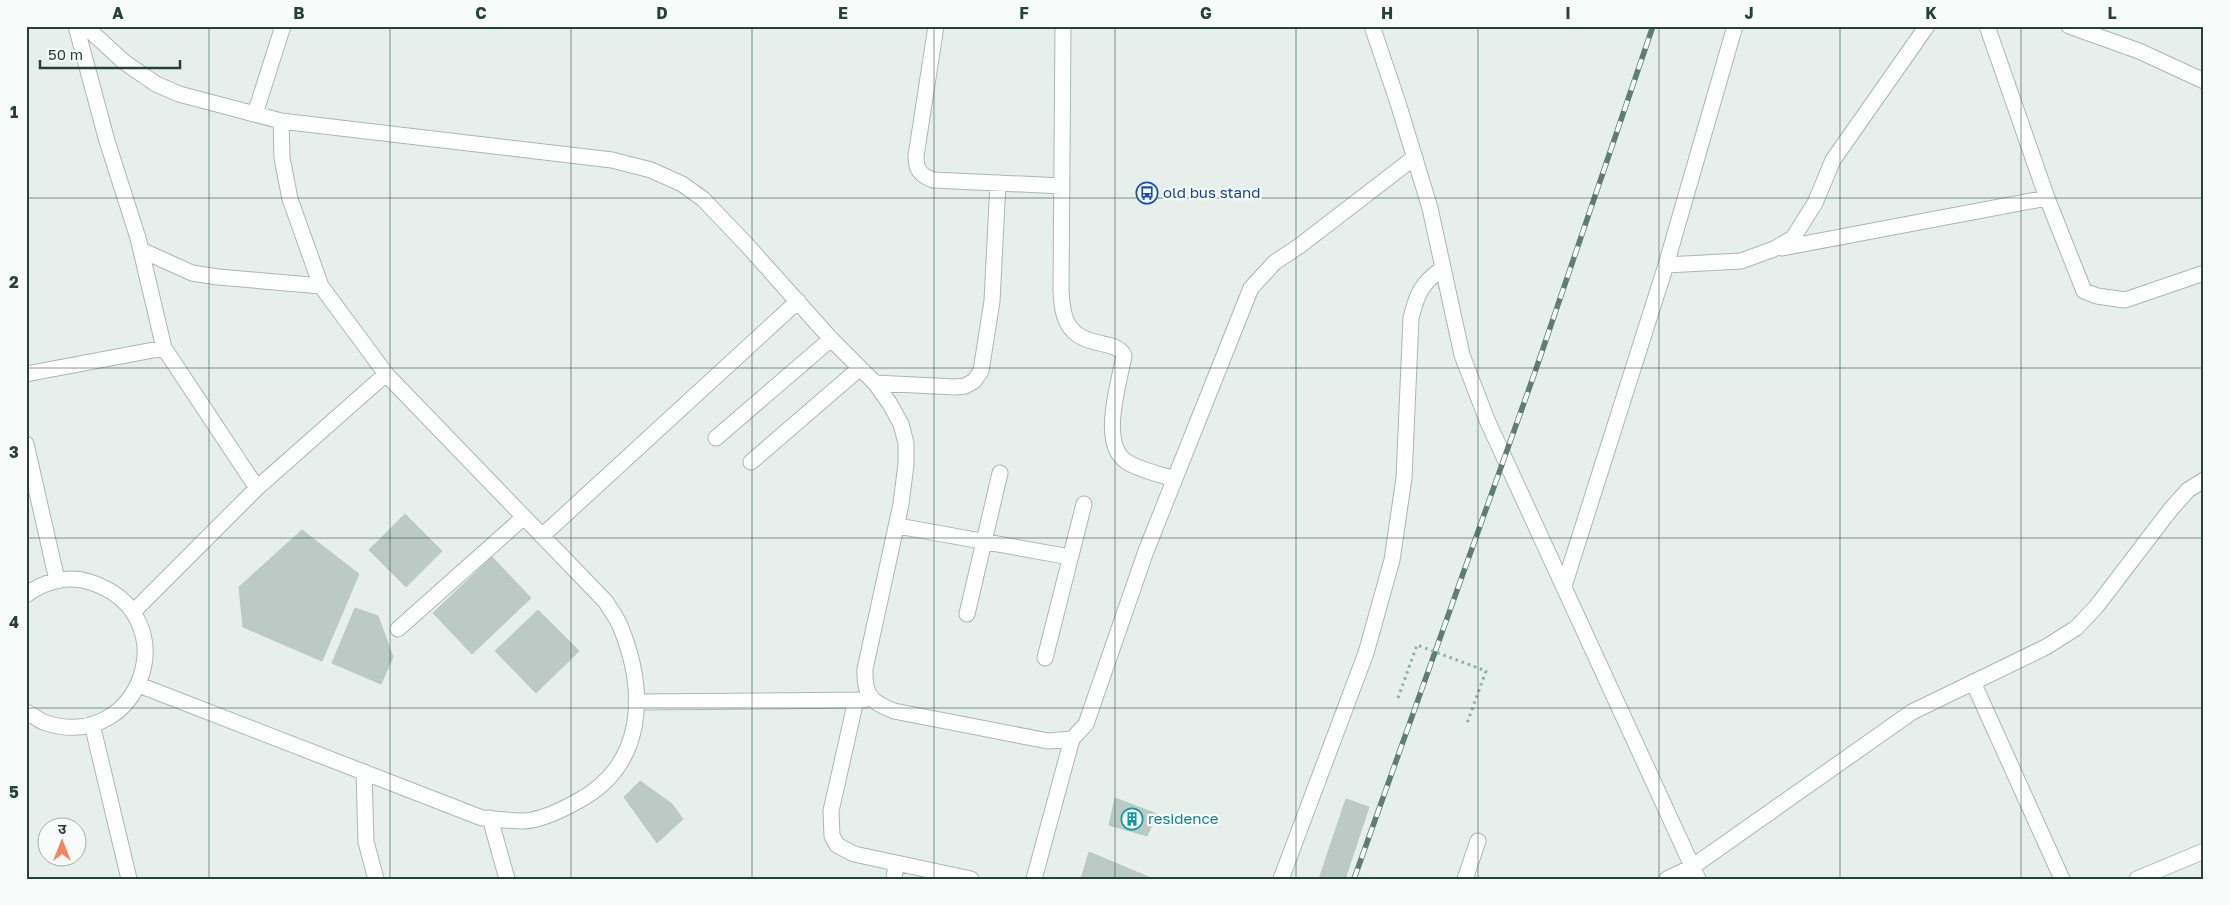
<svg xmlns="http://www.w3.org/2000/svg" width="2230" height="905" font-family="'Golos Text','Noto Sans Devanagari',sans-serif">
	<style>
		.building { fill: #bbcac4; stroke: #b8c9c2 }
		.lines { fill: none; stroke-linecap: round; stroke-linejoin: round }
		.minor-casing { stroke: #a8b8b2; stroke-width: 17 }
		.minor { stroke: #fff; stroke-width: 15 }
		.rail-casing { stroke: #5f7d75; stroke-width: 5.5 }
		.rail { stroke: #f7fbf9; stroke-width: 4; stroke-dasharray: 11; stroke-linecap: butt }
		.path-bridge { stroke: #86b3a5; stroke-width: 3; stroke-dasharray: 2.5 4; stroke-linecap: butt }
		.grid { fill: none; stroke: #24423a; stroke-width: 1; stroke-opacity: 0.55 }
		.labels { text-anchor: middle; stroke-width: 4.5; stroke-linejoin: round; paint-order: stroke }
		.transit-label { font-size: 15px; fill: #164399; stroke: #f7fbf9; text-anchor: start }
		.culture-label { font-size: 15px; fill: #0d838f; stroke: #f7fbf9; text-anchor: start }
		.neatline { fill: none; stroke: #24423a; stroke-width: 2 }
		.grid-label { font-size: 16px; text-anchor: middle; font-weight: bold; fill: #24423a }
	</style>
	<rect width="100%" height="100%" fill="#e6efeb"/>
	<path class="building" d="M405,514l37,37 -36,36 -37,-37z
		M302,530l57,44 -37,87 -79,-34 -4,-40z
		M492,557l39,41 -59,56 -39,-41z
		M355,608l23,8 15,41 -12,27 -49,-21z
		M538,610l41,41 -43,42 -41,-42z
		M640,781l32,23 11,15 -26,24 -33,-46z
		M1115,798l42,16 -10,22 -38,-11z
		M1346,799l23,8 -24,72h-26z
		M1089,852l62,26v1h-70z"/>
	<g class="lines">
		<g class="minor-casing">
			<path id="minor" d="M76,26l31,115 31,97 26,110 93,140
				M85,26l39,36 32,22 23,10 102,27 331,39 39,10 31,14 21,15 43,45 85,95 44,44 15,21 11,20 5,19v21l-5,40 -36,165c-1,27 6,33 29,42l154,30 24,-2 14,-15 60,-173 105,-263 24,-26 23,-15 117,-90
				M936,26l-20,130c0,14 4,19 17,24l129,6
				M1063,26l-2,265c1,11 1,22 6,31 13,28 51,16 57,34 -5,27 -25,89 3,106 13,8 32,12 47,17
				M1372,26l26,77 32,105 32,147 25,65 211,459
				M1987,26l60,172 37,93 13,5 28,4 79,-27
				M2069,26l70,25 65,30
				M255,114l28,-88
				M1782,248l265,-50
				M141,250l51,23 26,4 103,9
				M1666,265l75,-4 33,-12 19,-11 22,-35 18,-43 94,-134
				M26,374l138,-26
				M875,383l80,4 10,-1 9,-5 7,-10 11,-70 6,-118
				M716,438l115,-99
				M26,444l31,136
				M751,462l109,-94
				M898,526l172,31
				M542,536l256,-235
				M1564,586l102,-321 69,-239
				M26,595c18,-14 43,-20 64,-13 99,32 52,171 -44,141 -7,-2 -13,-8 -20,-11
				M133,612l124,-124 129,-114
				M967,614l33,-141
				M398,629l126,-112
				M1045,658l39,-154
				M1973,682l89,197
				M139,685l343,133c14,1 29,3 42,3 18,-1 38,-11 54,-20 67,-36 69,-108 43,-173 -3,-9 -10,-17 -15,-26l-220,-228 -65,-88 -31,-87 -8,-41 -1,-37
				M856,700l-25,111 1,25 5,9 17,9 117,25
				M636,702l228,-2
				M92,724l37,155
				M364,772l2,70 10,37
				M490,818l17,61
				M894,879l2,-16
				M1034,879l38,-140
				M1281,879l85,-226 26,-93 12,-82 7,-160c6,-25 11,-35 32,-50
				M1465,879l13,-38
				M1667,879l25,-12 220,-155 134,-65 30,-19 20,-21 75,-98 17,-19 16,-10
				M2137,879l67,-28"/>
		</g>
		<use href="#minor" class="minor"/>
		<g class="rail-casing">
			<path id="rail" d="M1354,879l181,-507 118,-346"/>
		</g>
		<use href="#rail" class="rail"/>
		<path class="path-bridge" d="M1398,698l19,-53 69,26 -20,55"/>
	</g>
	<path class="grid" d="M209,26v853M390,26v853M571,26v853M752,26v853M934,26v853M1115,26v853M1296,26v853M1478,26v853M1659,26v853M1840,26v853M2021,26v853M26,198h2178M26,368h2178M26,538h2178M26,708h2178"/>
	<defs>
		<g id="bus-ring" transform="scale(1.125)"><circle r="9.5" fill="#f7fbf9" stroke="#1a4fb4" stroke-width="1.5"/><path d="M-5-6H5V4H4V6H2V4H-2V6H-4V4H-5ZM-3.5-4V0h7V-4ZM-3.5 1.2v1.5H-2V1.2ZM2 1.2v1.5H3.5V1.2Z" fill="#1a4fb4"/></g>
		<g id="building-ring" transform="scale(1.125)"><circle r="9.5" fill="#f7fbf9" stroke="#0f9aa8" stroke-width="1.5"/><path d="M-4-6H4V6H1V3H-1V6H-4ZM-2.5-4.3h1.7v1.8h-1.7ZM.8-4.3h1.7v1.8H.8ZM-2.5-1h1.7V.8h-1.7ZM.8-1h1.7V.8H.8Z" fill="#0f9aa8"/></g>
	</defs>
	<g fill-rule="evenodd">
		<use href="#bus-ring" x="1147" y="193"/>
		<use href="#building-ring" x="1132" y="819"/>
	</g>
	<g class="labels">
		<g class="transit-label">
			<text x="1163" y="198">old bus stand</text>
		</g>
		<g class="culture-label">
			<text x="1148" y="824">residence</text>
		</g>
	</g>
	<rect width="2230" height="905" fill="none" stroke="#f7fbf9" stroke-width="55"/>
	<g transform="translate(62 842)"><circle r="24" fill="#f7fbf9" stroke="#a3b1ad"/>
	<path d="M0-4L9 19L0 12L-9 19Z" fill="#f4845f"/>
	<text y="-8" font-size="14" font-weight="bold" text-anchor="middle" fill="#24423a">उ</text>
	</g>
	<path d="M40 60v8h140v-8" fill="none" stroke="#24423a" stroke-width="2.5"/>
	<text x="48" y="60" font-size="15" fill="#24423a" stroke="#f7fbf9" stroke-width="4" paint-order="stroke">50 m</text>
	<rect x="28" y="28" width="2174" height="850" class="neatline"/>
	<g class="grid-label">
		<text x="118" y="19">A</text>
		<text x="299" y="19">B</text>
		<text x="481" y="19">C</text>
		<text x="662" y="19">D</text>
		<text x="843" y="19">E</text>
		<text x="1024" y="19">F</text>
		<text x="1206" y="19">G</text>
		<text x="1387" y="19">H</text>
		<text x="1568" y="19">I</text>
		<text x="1749" y="19">J</text>
		<text x="1931" y="19">K</text>
		<text x="2112" y="19">L</text>
		<text x="14" y="118">1</text>
		<text x="14" y="288">2</text>
		<text x="14" y="458">3</text>
		<text x="14" y="628">4</text>
		<text x="14" y="798">5</text>
	</g>
</svg>
